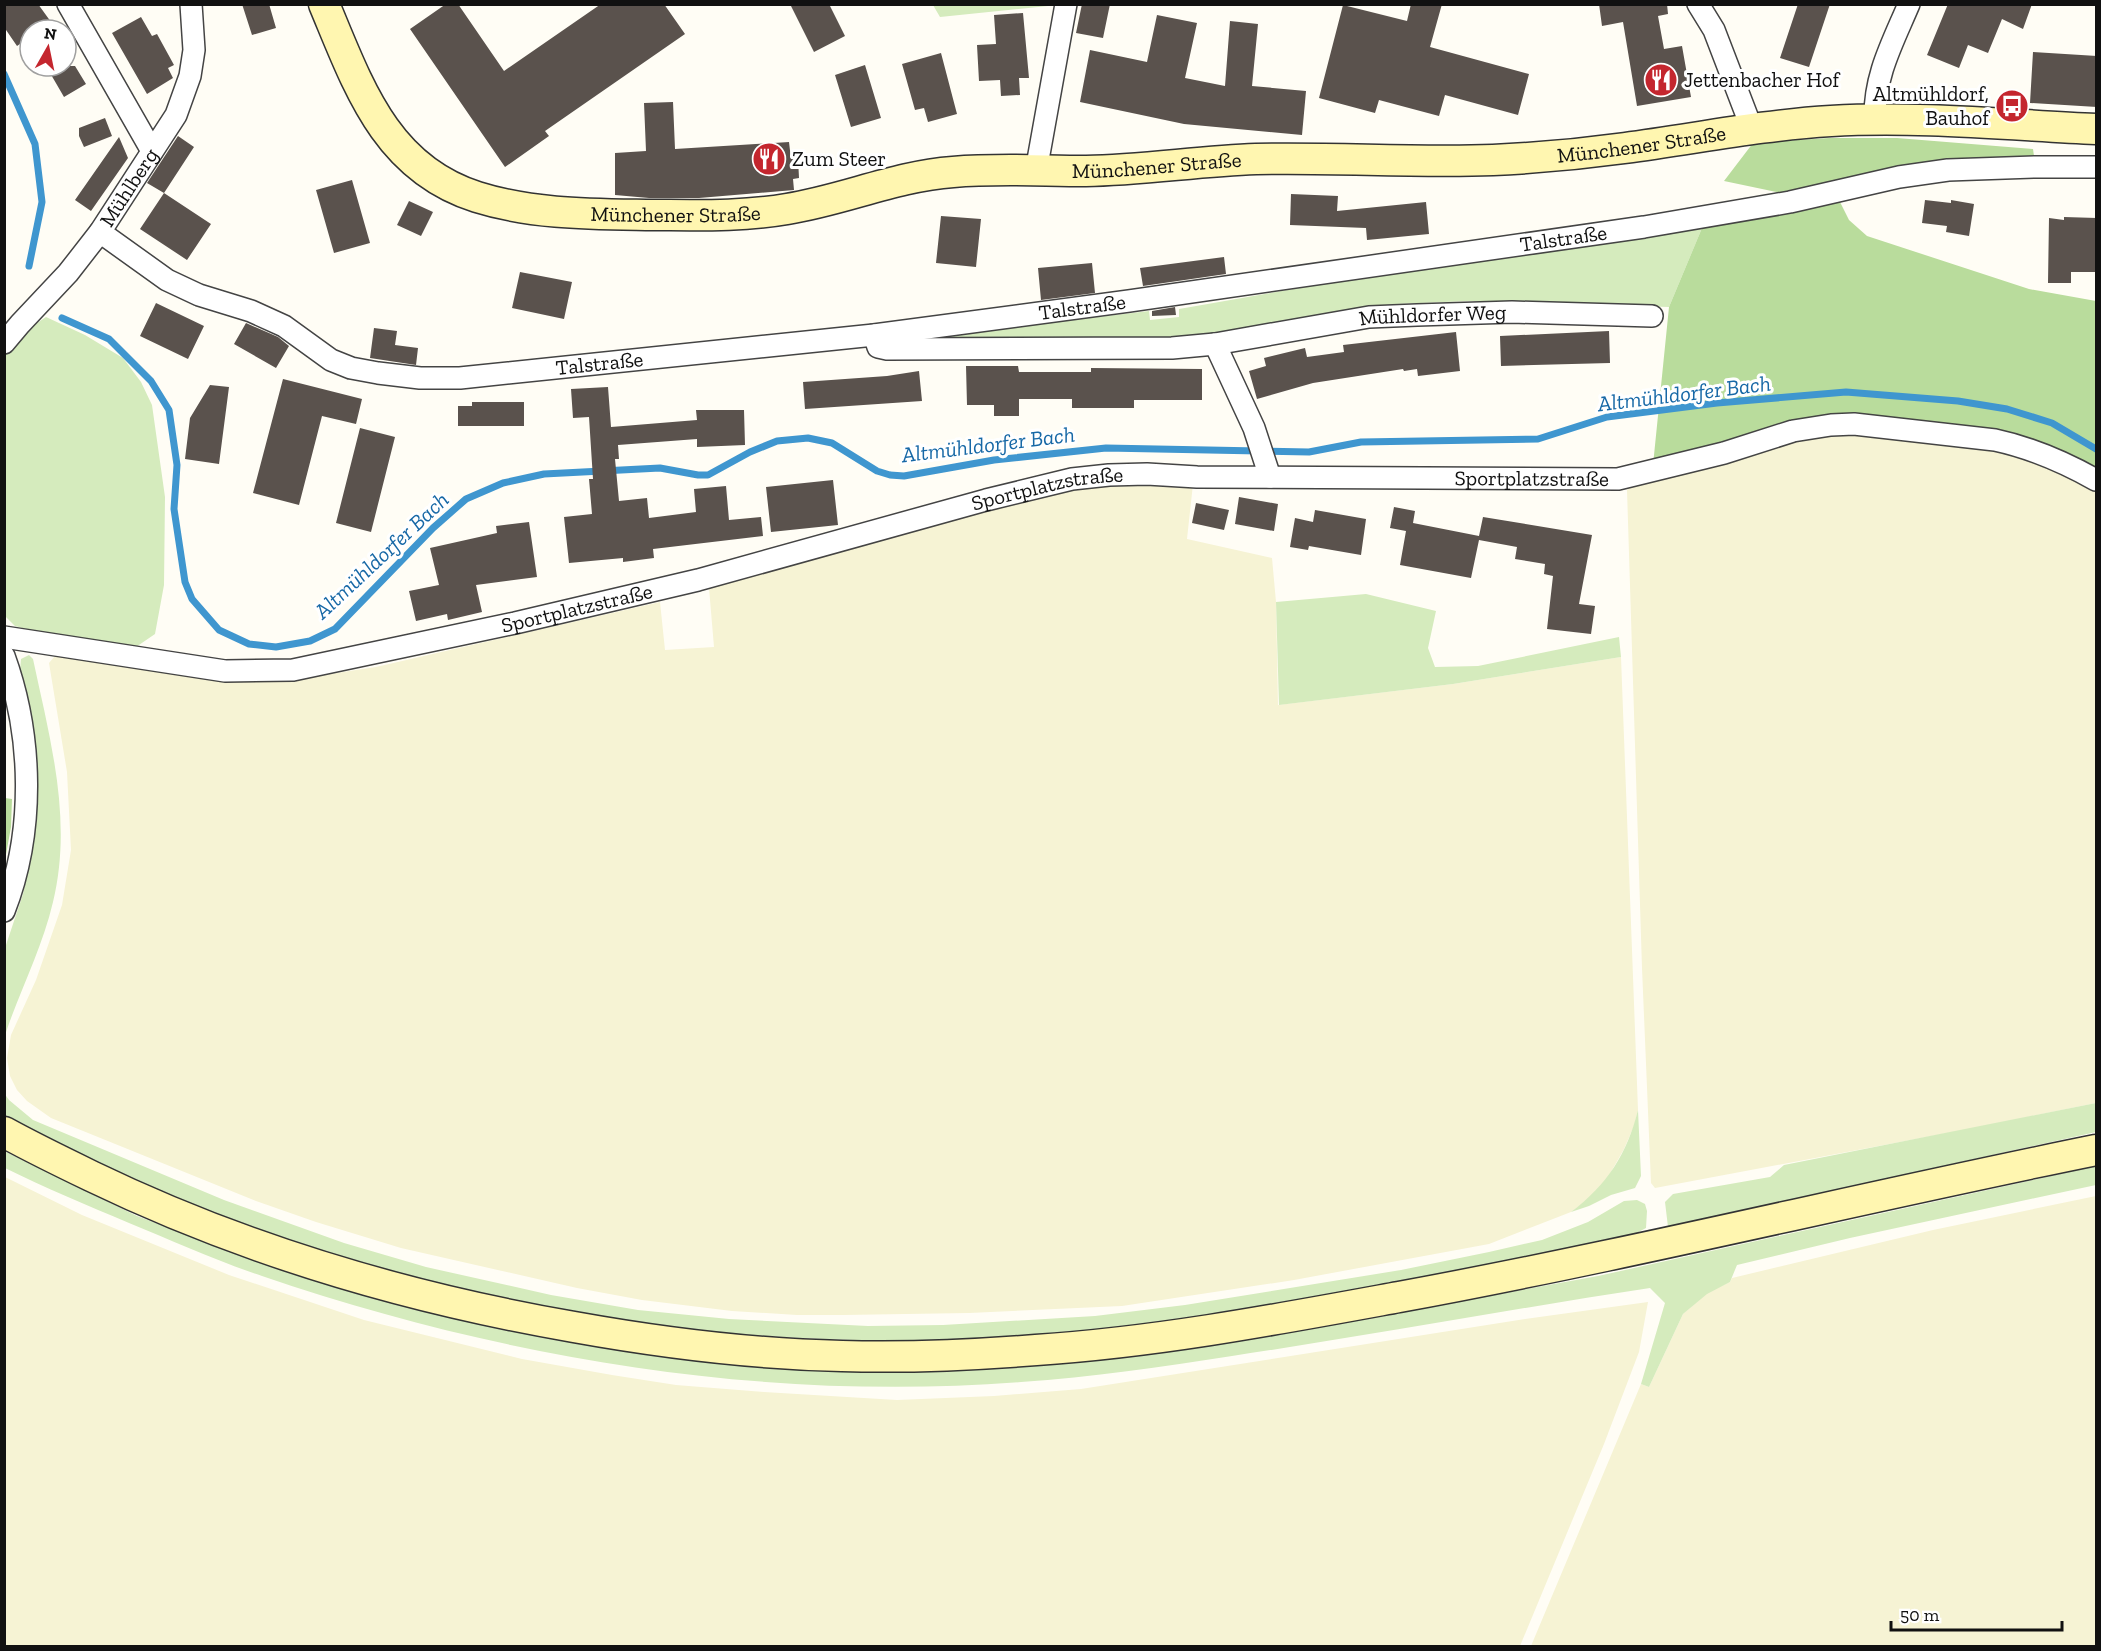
<svg xmlns="http://www.w3.org/2000/svg" width="2101" height="1651" font-family="'Zilla Slab',serif">
	<style>
		.farmland { fill: #f6f3d4 }
		.green { fill: #d5ebbd }
		.forest { fill: #b9dc9c }
		.lines { fill: none; stroke-linecap: round; stroke-linejoin: round }
		.stream { stroke: #3f96cf; stroke-width: 7 }
		.building { fill: #5a524d }
		.street-casing { stroke: #444; stroke-width: 24 }
		.secondary-casing { stroke: #333; stroke-width: 33 }
		.street { stroke: #fff; stroke-width: 21 }
		.secondary { stroke: #fff6b0; stroke-width: 30 }
		.labels { text-anchor: middle; stroke-width: 6; stroke-linejoin: round; paint-order: stroke }
		.poi-label { font-size: 21px; fill: #111; stroke: #fff; text-anchor: start }
		.street-label { font-size: 21px; fill: #111; stroke: #fff }
		.water-label { font-size: 22px; font-style: italic; fill: #1768a6; stroke: #fff }
	</style>
	<rect width="100%" height="100%" fill="#fffdf5"/>
	<path class="farmland" d="M1864,433l123,14 40,10 69,32v614l-127,26 -314,59 -4,-5 -9,-215 -15,-478 5,-5 192,-51z
		M1096,483l97,1 -6,55 85,19 4,44 2,103 175,-21 168,-27 17,453 -4,16 -10,23 -17,30 -15,18 -21,15 -82,32 -195,36 -172,26 -153,7 -126,2h-46l-65,-4 -90,-11 -65,-12 -176,-40 -85,-26 -60,-21 -205,-83 -24,-17 -10,-11 -7,-14 -3,-18 4,-23 25,-55 26,-75 9,-55 -4,-78 -18,-109 6,-7 11,-2 115,21 62,7 47,-2 86,-13 284,-65 5,48 49,-3 -5,-59 296,-83z
		M5,1177l77,38 147,60 135,45 158,39 90,16 64,10 88,7 133,8 97,-4 87,-7 444,-70 123,-17 -9,50 -35,92 -84,202h-1515z
		M2096,1196v450h-565l110,-262 8,3 34,-73 24,-21 23,-11 2,-4 201,-48z"/>
	<path class="green" d="M933,5h125l-118,12z
		M1702,228l-33,79 -200,-6 -73,3 -82,11 -94,19 -68,6h-246l243,-29 1,9 29,-3v-8l200,-35z
		M46,317l39,18 38,23 18,24 11,23 13,92 -1,88 -9,49 -19,13 -98,-15 -23,-6 -10,-10 -1,-259 21,-26z
		M1366,594l70,17 -8,37 7,19 43,-1 141,-29 2,20 -168,27 -174,21 -3,-103z
		M29,655l4,4c17,80 40,161 20,243 -11,47 -33,88 -48,133v-87l18,-54 10,-48 3,-38 -11,-114 -5,-23 1,-12z
		M4,1093l5,7 24,20 191,80 120,43 82,24 125,28 87,15 91,9 139,7 75,-1 152,-9 90,-11 216,-35 88,-18 53,-12 46,-18 36,-21 13,-1 8,4 2,7 -1,17 -17,9c-195,39 -389,83 -588,98 -355,28 -724,-48 -1036,-220z
		M2096,1103v29l-428,95 -3,-25 8,-8 97,-17 14,-12z
		M1638,1110l3,66 -6,12 -24,7 -22,11 -18,6c36,-27 56,-58 67,-102z
		M4,1151l133,65 155,58 102,30 109,26 153,26 118,11 385,-15 118,-17 321,-59 498,-110v19l-246,53 -113,27 -7,17 -23,12 -24,20 -34,73 -8,-3 24,-81 -15,-15c-139,21 -278,47 -418,68 -70,11 -140,21 -211,26 -256,20 -516,-23 -759,-106 -45,-15 -89,-35 -133,-53 -42,-18 -84,-35 -124,-55z"/>
	<path class="forest" d="M1829,138h68l136,11 1,7 -8,5 -235,34 -67,-14 29,-38z
		M1840,202l9,18 18,16 162,53 67,12v171l-192,-51 -251,44 16,-158 33,-79z
		M5,798l7,1 -1,28 -6,33z"/>
	<g class="lines">
		<path class="stream" d="M4,74l31,70 7,58 -13,64
			M62,318l47,21 42,42 18,29 8,55 -3,44 11,73 7,17 27,31 30,14 27,3 34,-6 25,-12 98,-101 33,-29 37,-16 41,-9 116,-6 38,7h10l42,-23 27,-11 31,-3 24,5 45,28 13,4 14,1 90,-16 112,-12 203,4 52,-10 177,-3 69,-22 110,-14 129,-11 112,9 49,8 45,14 44,26"/>
	</g>
	<path class="building" d="M4,4h34l13,18 -11,8h-10v7l-13,9 -13,-19z
		M242,4h27l7,24 -24,7z
		M446,4h12l46,67 97,-67h63l21,30 -140,97 4,5 -44,31 -95,-138z
		M790,4h39l16,32 -31,16z
		M1082,4h28l-7,34 -27,-5z
		M1411,4h31l-12,43 99,27 -11,41 -73,-20 -6,21 -60,-16 -4,13 -56,-15 24,-93 64,16z
		M1599,4h68l1,10 -10,2 6,33 18,-3 9,51 -54,9 -14,-84 -21,4z
		M1798,4h32l-21,63 -29,-9z
		M1948,4h84l-9,25 -21,-10 -14,34 -20,-8 -9,23 -32,-13z
		M1023,13l6,65h-10l1,17 -19,1 -1,-16 -21,1 -2,-36 19,-1 -2,-29z
		M1157,15l40,8 -12,55 40,8 5,-65 28,3 -6,62 54,5 -4,44 -118,-11 -104,-22 10,-52 57,12z
		M141,17l11,19 5,-2 17,31 -6,3 5,10 -26,16 -35,-61z
		M2033,52l64,4v51l-67,-4z
		M941,53l16,61 -29,8 -4,-14 -9,2 -13,-46z
		M865,65l16,53 -30,9 -16,-52z
		M46,66h29l11,18 -22,13z
		M673,102l2,47 114,-7 2,17 7,-1 1,20 -6,1 1,11 -95,8h-50l-34,-3v-42l31,-2 -2,-48z
		M105,118l7,18 -28,11 -5,-11v-8z
		M178,136l16,11 -30,46 -17,-10z
		M119,137l9,21 -37,53 -16,-11z
		M352,180l18,63 -36,10 -18,-63z
		M164,193l47,31 -24,36 -47,-31z
		M1291,194l47,2 -1,15 89,-9 3,32 -62,6 -1,-12 -76,-3z
		M1925,200l26,3v-3l23,4 -5,32 -23,-4 1,-6 -25,-3z
		M409,201l24,11 -12,24 -24,-11z
		M941,216l40,3 -5,48 -40,-4z
		M2064,217l33,1v54h-26v11h-23l1,-65 15,2z
		M1224,257l2,17 -83,12 -3,-18z
		M1092,263l3,30 -54,7 -3,-32z
		M520,272l52,10 -8,37 -52,-11z
		M156,303l48,23 -16,33 -48,-23z
		M1175,307l1,8 -24,1v-5z
		M246,323l32,14 11,9 -13,22 -42,-24z
		M374,328l23,3 -2,14 23,3 -2,17 -46,-7z
		M1609,331l1,32 -109,3 -1,-30z
		M1456,332l4,39 -42,5 -1,-7 -13,2 -1,-2 -90,14 -56,16 -8,-28 17,-5 -2,-8 41,-10 2,9 37,-5 -1,-7z
		M966,366h52l1,6h72v-4l111,1v31h-68v8h-62v-9h-53v17h-25v-11h-27z
		M919,371l3,30 -117,8 -2,-27 84,-6z
		M283,379l79,20 -6,25 -34,-8 -23,89 -46,-12z
		M210,385l19,2 -10,77 -34,-5 5,-41z
		M608,387l3,40 86,-7 -1,-10h48l1,35 -48,2v-8l-79,6 1,14h-4l4,42 28,-3 2,20 47,-6 -2,-23 32,-3 3,34 32,-3 2,19 -110,13 1,9 -31,4v-4l-54,5 -5,-46 28,-3 -3,-35h4l-4,-62 -16,1 -2,-29z
		M472,402h52v24h-66v-20h14z
		M360,428l35,9 -24,95 -35,-9z
		M833,480l5,45 -67,7 -5,-45z
		M1239,497l39,7 -4,27 -39,-7z
		M1196,503l33,7 -5,20 -32,-7z
		M1394,507l21,4 -2,12 66,13 4,-19 109,18 -13,69 16,2 -4,28 -44,-5 6,-53 -9,-2 1,-10 -30,-5 2,-12 -38,-7 -8,38 -71,-13 6,-34 -16,-3z
		M1315,510l51,9 -5,36 -52,-9 -1,4 -18,-3 5,-29 18,4z
		M529,522l8,55 -61,8 6,27 -34,8 -1,-6 -31,7 -7,-30 30,-6 -9,-37 67,-15 -1,-7z"/>
	<g class="lines">
		<g class="street-casing">
			<g id="street">
				<path d="M68,4l84,147"/>
				<path d="M1698,4l16,26 38,99"/>
				<path d="M1875,120c-1,-44 17,-76 34,-116"/>
				<path d="M1036,171l30,-167"/>
				<path id="s1" d="M100,232l67,48 32,15 52,16 33,15 47,34 20,8 27,5 42,5h40l414,-43 255,-34 515,-74 146,-25 109,-25 49,-7 87,-3h61"/>
				<path id="s2" d="M874,335l4,12 9,2 285,-1 43,-4 154,-27 48,-2 95,-3 140,4"/>
				<path id="s3" d="M4,343l16,-19 48,-51 32,-41 76,-117 14,-39 4,-26 -3,-46"/>
				<path d="M1215,344l39,84 16,49"/>
				<path id="s4" d="M4,637l221,34 68,-1 222,-47 183,-43 288,-80 86,-21 37,-4 38,-1 50,3 421,2 106,-26 69,-22 38,-6 23,-1 141,16c37,8 69,22 101,40"/>
				<path d="M4,656c29,80 31,176 0,255"/>
			</g>
		</g>
		<g class="secondary-casing">
			<g id="secondary">
				<path id="s5" d="M324,4c34,81 61,164 153,193 54,17 112,17 169,18 47,0 95,2 141,-6 57,-9 109,-33 166,-37 45,-4 89,-1 133,-1 57,-1 113,-10 170,-12 79,-2 158,4 237,1 44,-2 88,-6 132,-12 69,-9 137,-23 206,-27 87,-5 179,4 265,8"/>
				<path d="M4,1132c29,16 58,30 87,44 153,74 316,122 483,151 89,16 178,27 268,29 64,2 130,-1 194,-6 122,-8 243,-31 363,-53 234,-43 465,-100 697,-147"/>
			</g>
		</g>
		<use href="#street" class="street"/>
		<use href="#secondary" class="secondary"/>
	</g>
	<defs>
		<g id="restaurant-disc" transform="scale(1.725)"><circle r="9.5" fill="#c4262e" stroke="#fff"/><path d="M-5-6h1v4h1v-4h1v4h1v-4h1v5L-1.5 .5V6h-2V.5L-5-1ZM5-6V6H3V1.5H1.5Q1.5-4 5-6Z" fill="#fff"/></g>
		<g id="bus-disc" transform="scale(1.725)"><circle r="9.5" fill="#c4262e" stroke="#fff"/><path d="M-5-6H5V4H4V6H2V4H-2V6H-4V4H-5ZM-3.5-4V0h7V-4ZM-3.5 1.2v1.5H-2V1.2ZM2 1.2v1.5H3.5V1.2Z" fill="#fff"/></g>
	</defs>
	<g fill-rule="evenodd">
		<use href="#restaurant-disc" x="1661" y="80"/>
		<use href="#bus-disc" x="2012" y="106"/>
		<use href="#restaurant-disc" x="769" y="159"/>
	</g>
	<g class="labels">
		<g class="poi-label">
			<text x="1684" y="87">Jettenbacher Hof</text>
			<text x="1989" y="101" text-anchor="end">Altmühldorf,<tspan x="1989" dy="24">Bauhof</tspan></text>
			<text x="792" y="166">Zum Steer</text>
		</g>
		<g class="street-label">
			<text dy="7" stroke="none"><textPath href="#s5" startOffset="1428">Münchener Straße</textPath></text>
			<text dy="7" stroke="none"><textPath href="#s5" startOffset="942">Münchener Straße</textPath></text>
			<text dy="7" stroke="none"><textPath href="#s3" startOffset="200">Mühlberg</textPath></text>
			<text dy="7" stroke="none"><textPath href="#s5" startOffset="456">Münchener Straße</textPath></text>
			<text dy="7" stroke="none"><textPath href="#s1" startOffset="1510">Talstraße</textPath></text>
			<text dy="7" stroke="none"><textPath href="#s1" startOffset="1024">Talstraße</textPath></text>
			<text dy="7" stroke="none"><textPath href="#s2" startOffset="570">Mühldorfer Weg</textPath></text>
			<text dy="7" stroke="none"><textPath href="#s1" startOffset="538">Talstraße</textPath></text>
			<text dy="7" stroke="none"><textPath href="#s4" startOffset="1554">Sportplatzstraße</textPath></text>
			<text dy="7" stroke="none"><textPath href="#s4" startOffset="1068">Sportplatzstraße</textPath></text>
			<text dy="7" stroke="none"><textPath href="#s4" startOffset="582">Sportplatzstraße</textPath></text>
		</g>
		<g class="water-label">
			<text transform="translate(1684 393) rotate(-7)" y="8">Altmühldorfer Bach</text>
			<text transform="translate(988 444) rotate(-7)" y="8">Altmühldorfer Bach</text>
			<text transform="translate(381 555) rotate(-43)" y="8">Altmühldorfer Bach</text>
		</g>
	</g>
	<rect width="2101" height="1651" fill="none" stroke="#111111" stroke-width="12"/>
	<g transform="translate(48 48) rotate(9)"><circle r="28" fill="#ffffff" stroke="#a0a0a0" stroke-width="1.5"/>
	<path d="M0-4.5L10 22L0 15L-10 22Z" fill="#c4262e"/>
	<text y="-9" font-size="16" font-weight="bold" text-anchor="middle" fill="#111111">N</text>
	</g>
	<path d="M1891 1621v9h171v-9" fill="none" stroke="#111111" stroke-width="3"/>
	<text x="1900" y="1621" font-size="18" fill="#111111" stroke="#ffffff" stroke-width="4.5" paint-order="stroke">50 m</text>
</svg>
